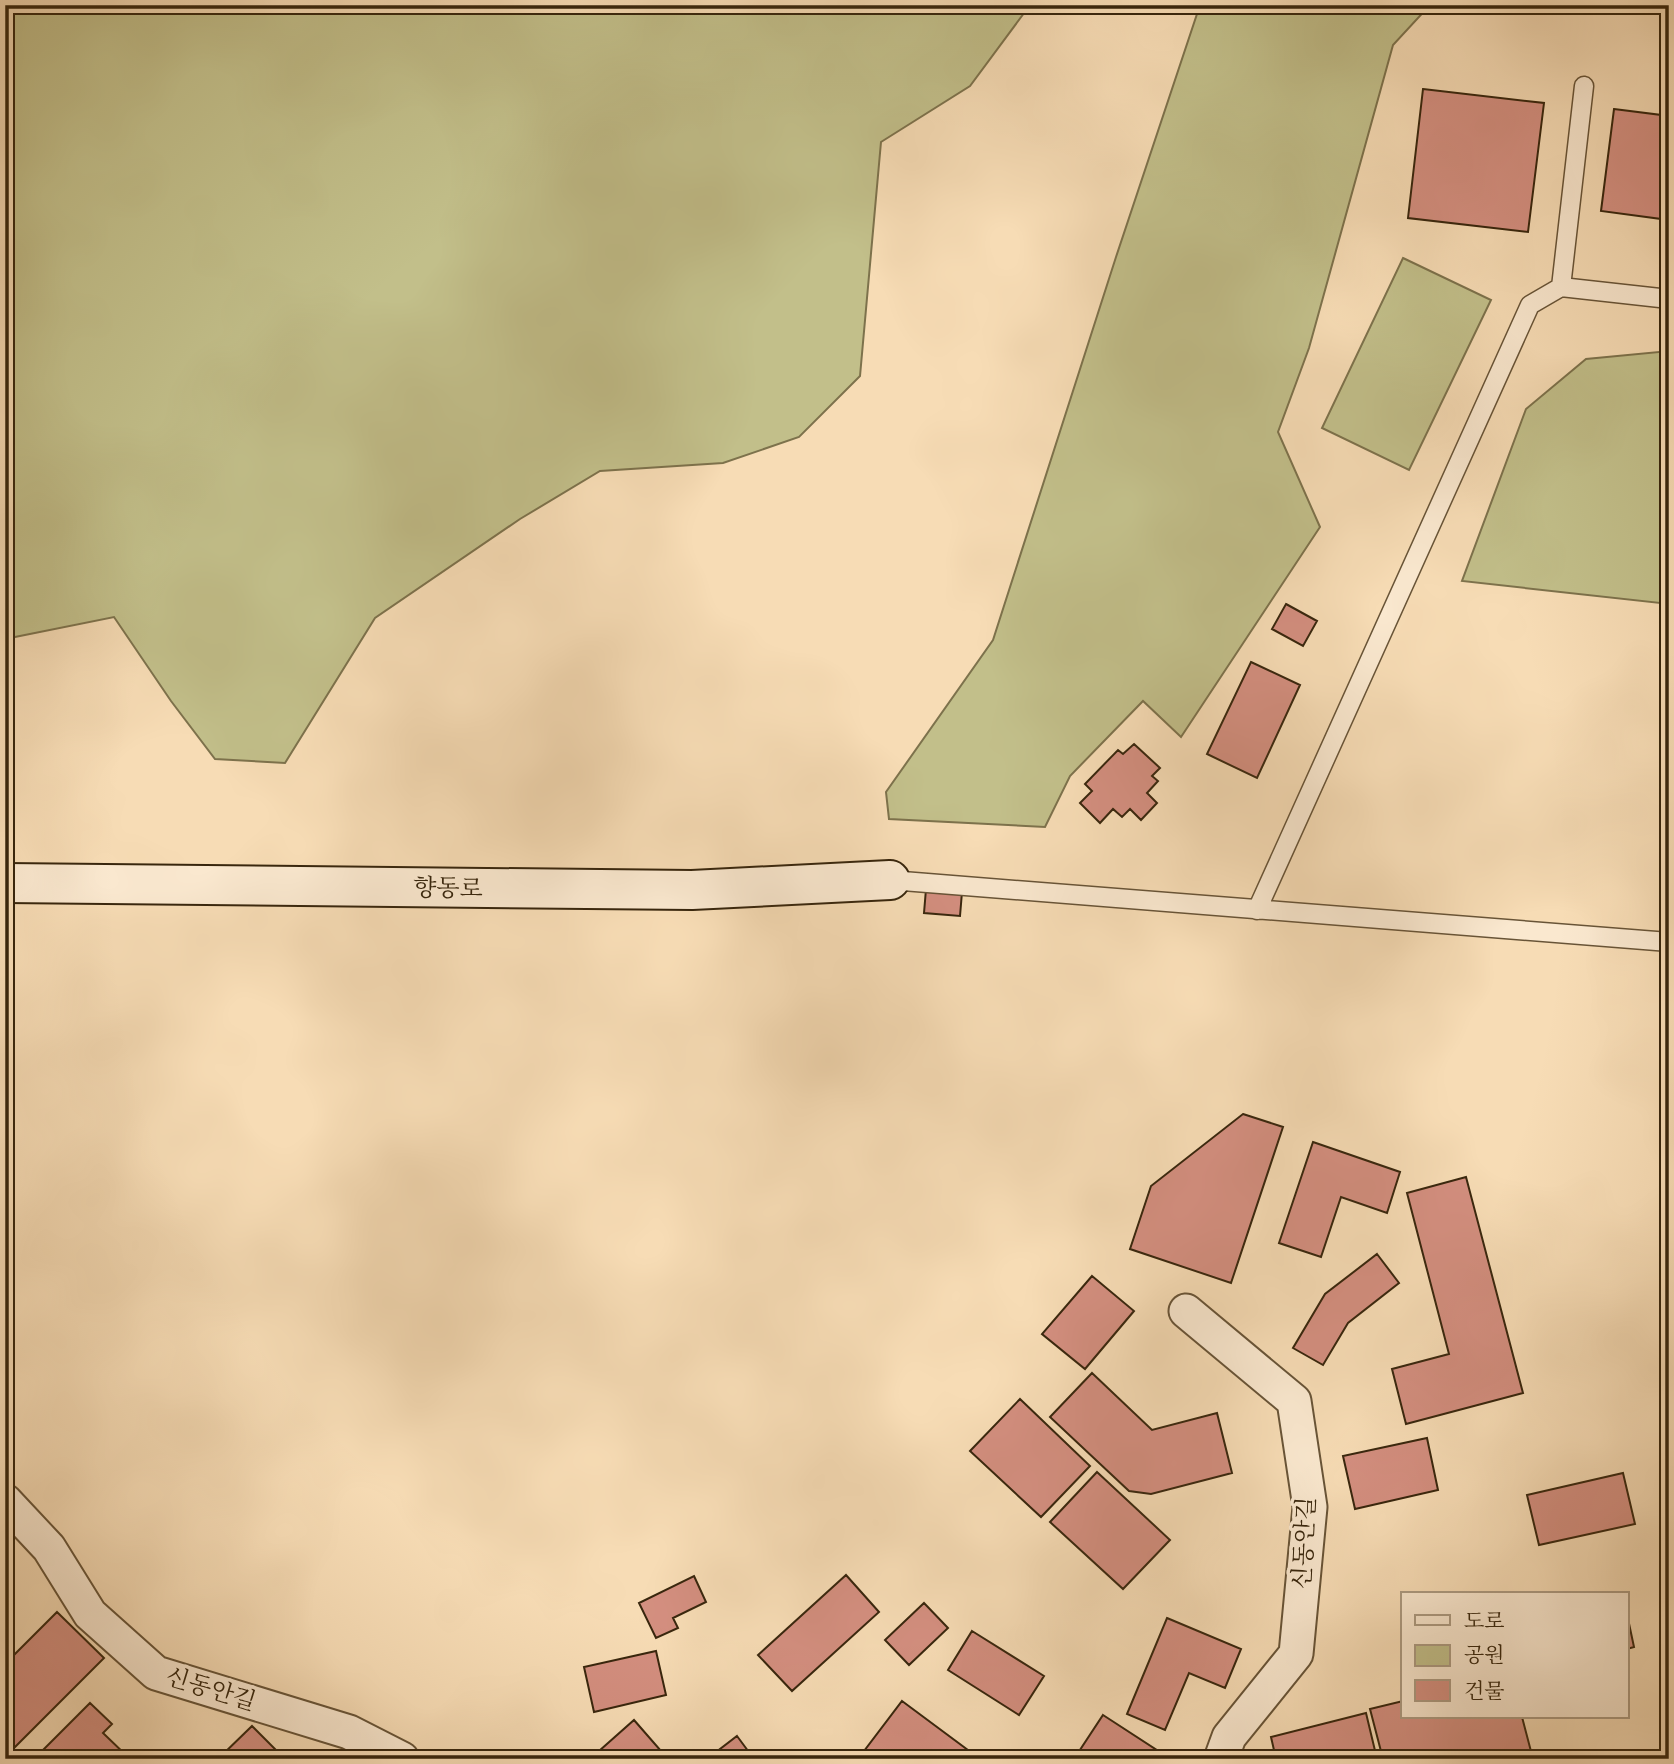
<svg xmlns="http://www.w3.org/2000/svg" width="1674" height="1764" font-family="'IM FELL Double Pica','Noto Serif KR',serif">
	<style>
		.green { fill: #c2bf8a; stroke: #7d724c; stroke-width: 2 }
		.building { fill: #d48f80; stroke: #38260d; stroke-width: 2 }
		.lines { fill: none; stroke-linecap: round; stroke-linejoin: round }
		.lane-casing { stroke: #685437; stroke-width: 21 }
		.street-casing { stroke: #685437; stroke-width: 37 }
		.secondary-casing { stroke: #38260d; stroke-width: 42 }
		.lane { stroke: #fae8cf; stroke-width: 18 }
		.street { stroke: #fae8cf; stroke-width: 33 }
		.secondary { stroke: #fae8cf; stroke-width: 38 }
		.labels { text-anchor: middle; stroke-width: 7; stroke-linejoin: round; paint-order: stroke }
		.street-label { font-size: 24px; fill: #38260d; stroke: #fae8cf }
	</style>
	<rect width="100%" height="100%" fill="#f7dcb5"/>
	<filter id="stains"><feTurbulence type="fractalNoise" baseFrequency=".00286" numOctaves="4"/><feColorMatrix values="0 0 0 0 .2 0 0 0 0 .09 0 0 0 0 .02 0 0 0 .5 -.17"/></filter>
	<radialGradient id="worn" r=".72"><stop offset=".6" stop-color="#630" stop-opacity="0"/><stop offset="1" stop-color="#630" stop-opacity=".3"/></radialGradient>
	<path class="green" d="M5,5h1025l-60,81 -89,56 -21,234 -61,61 -76,26 -123,8 -80,48 -145,99 -90,145 -70,-4 -44,-58 -57,-84 -109,22z
		M1200,5h230l-37,40 -84,303 -31,84 42,95 -139,210 -38,-36 -73,75 -25,51 -156,-8 -3,-27 107,-152 123,-383z
		M1403,258l88,42 -82,170 -87,-42z
		M1669,351v253l-207,-23 64,-172 60,-50z"/>
	<path class="building" d="M1423,89l121,14 -16,129 -120,-14z
		M1614,109l55,7v104l-68,-9z
		M1286,604l31,17 -14,25 -31,-17z
		M1251,662l49,23 -43,93 -50,-24z
		M1134,744l26,24 -8,8 6,5 -11,12 10,10 -16,17 -11,-11 -8,8 -9,-8 -13,14 -20,-20 12,-12 -7,-7 33,-34 5,4z
		M926,889l36,3 -2,24 -36,-3z
		M1243,1114l40,13 -52,156 -101,-34 21,-63z
		M1313,1142l87,30 -13,41 -46,-16 -20,60 -42,-14z
		M1466,1177l57,216 -117,31 -14,-55 57,-15 -42,-161z
		M1377,1254l22,29 -51,40 -25,42 -30,-17 32,-54z
		M1092,1276l42,35 -49,58 -43,-35z
		M1092,1373l60,57 65,-17 15,60 -81,21 -22,-3 -79,-74z
		M1020,1399l70,67 -49,51 -71,-66z
		M1427,1438l11,52 -83,19 -12,-53z
		M1097,1472l73,68 -47,49 -73,-67z
		M1623,1473l12,51 -96,21 -12,-50z
		M846,1575l33,37 -87,79 -34,-36z
		M694,1576l12,26 -33,16 5,10 -22,10 -17,-35z
		M924,1603l24,25 -39,37 -24,-25z
		M57,1612l47,46 -99,99v-93z
		M1627,1614l7,33 -7,2z
		M1167,1618l74,31 -16,39 -36,-15 -24,57 -38,-16z
		M972,1631l72,45 -25,39 -71,-45z
		M656,1651l10,44 -72,17 -10,-45z
		M902,1701l78,58h-122z
		M1403,1701v16h119l11,42h-150l-13,-50z
		M90,1703l22,21 -9,9 27,26h-96z
		M1366,1713l11,46h-101l-5,-22z
		M1103,1715l66,43 -1,1h-94z
		M634,1720l34,39h-78z
		M252,1726l25,25 -7,8h-52z
		M737,1736l17,23h-47z"/>
	<g class="lines">
		<g class="lane-casing">
			<path id="lane" d="M1561,287l23,-201
				M890,880l779,62
				M1257,910l273,-605 31,-18 108,12"/>
		</g>
		<g class="street-casing">
			<path id="street" d="M1186,1311l108,90 16,106 -14,147 -67,83 -8,22
				M5,1501l44,47 41,66 66,59 193,59 53,27"/>
		</g>
		<g class="secondary-casing">
			<path id="secondary" d="M5,883l687,7 198,-10"/>
		</g>
		<use href="#lane" class="lane"/>
		<use href="#street" class="street"/>
		<use href="#secondary" class="secondary"/>
	</g>
	<g class="labels">
		<g class="street-label">
			<text transform="translate(448 888) rotate(1)" y="8">향동로</text>
			<text transform="translate(1304 1543) rotate(-87)" y="8">신동안길</text>
			<text transform="translate(211 1689) rotate(17)" y="8">신동안길</text>
		</g>
	</g>
	<rect width="1674" height="1764" fill="none" stroke="#f7dcb5" stroke-width="28"/>
	<rect x="7" y="7" width="1660" height="1750" fill="none" stroke="#38260d" stroke-width="3.5"/>
	<rect x="14" y="14" width="1646" height="1736" fill="none" stroke="#38260d" stroke-width="2"/>
	<rect x="1401" y="1592" width="228" height="126" fill="#fae8cf" stroke="#ac9a81" stroke-width="2"/>
	<rect x="1415" y="1615" width="35" height="10" fill="#fae8cf" stroke="#ac9a81" stroke-width="2"/>
	<text x="1464" y="1628" font-size="21" fill="#38260d">도로</text>
	<rect x="1415" y="1645" width="35" height="21" fill="#c2bf8a" stroke="#ac9a81" stroke-width="2"/>
	<text x="1464" y="1662" font-size="21" fill="#38260d">공원</text>
	<rect x="1415" y="1680" width="35" height="21" fill="#d48f80" stroke="#ac9a81" stroke-width="2"/>
	<text x="1464" y="1698" font-size="21" fill="#38260d">건물</text>
	<rect width="100%" height="100%" filter="url(#stains)"/>
	<rect width="100%" height="100%" fill="url(#worn)"/>
</svg>
